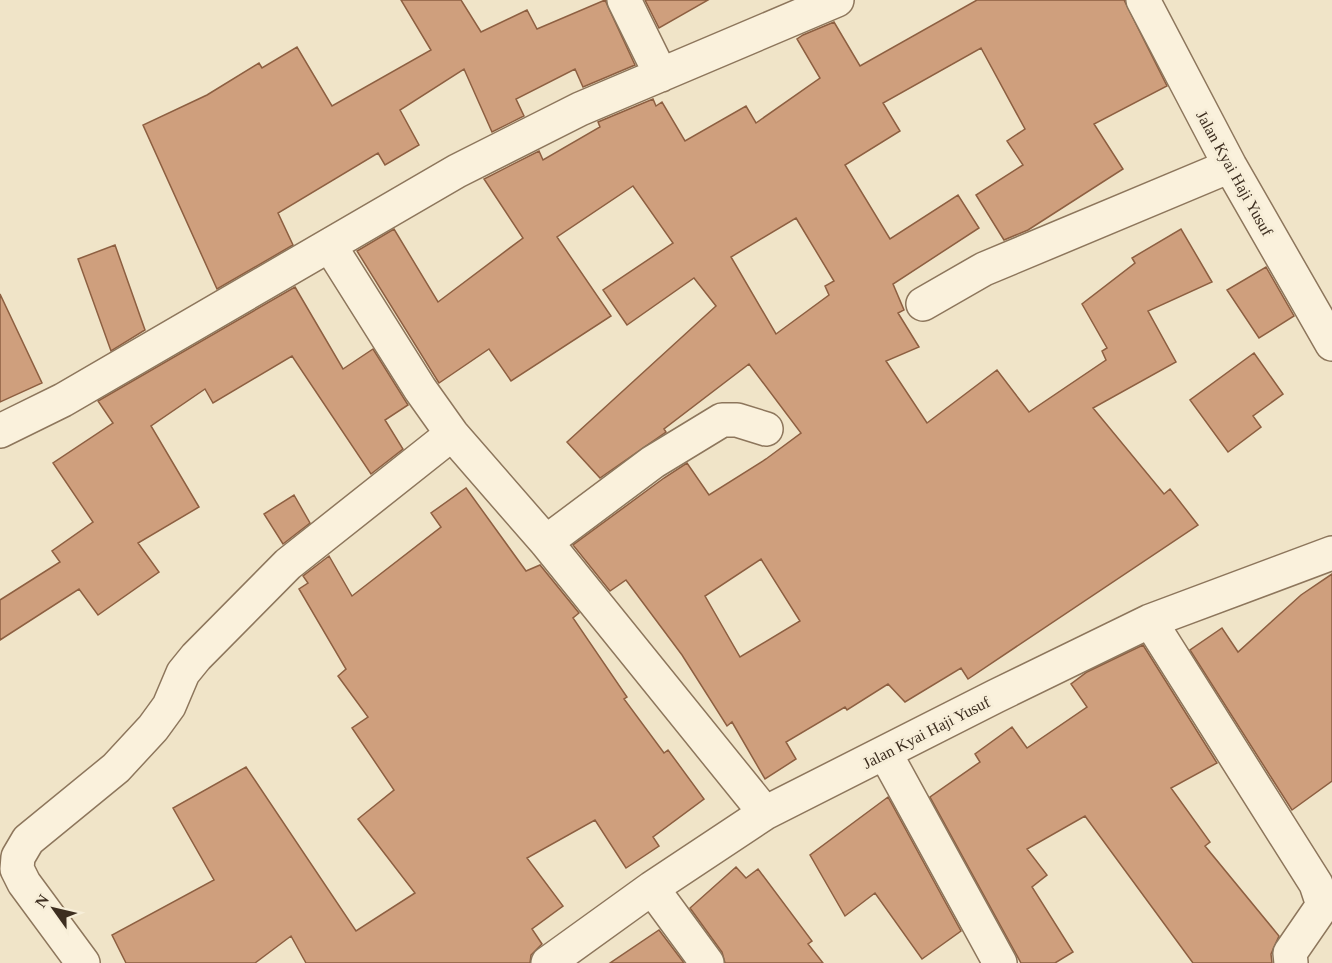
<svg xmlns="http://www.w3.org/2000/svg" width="1332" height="963" font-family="Georgia,serif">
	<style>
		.building { fill: #cf9f7d; stroke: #8d5f41; stroke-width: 1.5; fill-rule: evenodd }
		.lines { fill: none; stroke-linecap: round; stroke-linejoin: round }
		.minor-casing { stroke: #8d765c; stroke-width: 36 }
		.minor { stroke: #faf1dc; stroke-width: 33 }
		.labels { text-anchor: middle; stroke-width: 6; stroke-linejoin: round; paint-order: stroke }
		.street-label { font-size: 16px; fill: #3d2e20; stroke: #f7eed8 }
	</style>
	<rect width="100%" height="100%" fill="#f0e4c8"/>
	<path class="building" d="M401,0h60l20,32 46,-22 10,19 68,-29 30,65 -52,22 -8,-18 -59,30 8,17 -32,16 -28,-63 -64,41 19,35 -34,20 -7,-12 -100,60 15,32 -76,44 -74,-164 64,-30 52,-32 3,5 35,-21 35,59 99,-56z
		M645,0h63l-49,28z
		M977,0h147l43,86 -73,38 29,45 -95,61 -24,10 -28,-45 47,-30 -16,-24 18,-12 -44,-81 -98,55 17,28 -55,34 45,74 68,-44 21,33 -86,56 11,26 -6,3 21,34 -33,14 41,62 70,-53 32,42 77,-52 -4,-9 5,-3 -25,-44 53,-41 -3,-5 49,-29 31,53 -64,29 28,51 -83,46 71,86 6,-5 28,36 -230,154 -7,-11 -56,34 -17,-18 -41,26 -2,-3 -59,35 10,17 -31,20 -33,-57 -5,4 -45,-71 -56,-75 -16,11 -37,-46 91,-67 23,-15 22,32 57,-36 35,-26 -52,-69 -85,65 2,3 -66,46 -33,-36 149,-136 -22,-28 -67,47 -24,-35 70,-47 -40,-57 -76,51 54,79 -100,65 -22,-32 -50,34 -82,-132 37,-22 44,73 85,-64 -39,-59 55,-28 4,9 57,-33 -2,-5 55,-23 3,7 6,-4 23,39 61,-35 10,17 64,-45 -23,-39 6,-4 31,-13 26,44zM796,218l38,63 -9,5 4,9 -53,39 -45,-77zM761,559l39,62 -60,36 -35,-61z
		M115,245l30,85 -34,21 -33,-92z
		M1266,267l28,49 -35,22 -32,-48z
		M295,287l48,82 30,-20 35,56 -23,15 18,29 -32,25 -79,-118 -79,47 -8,-14 -54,37 48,81 -61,36 21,29 -61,43 -19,-26 -79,51v-40l60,-38 -8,-11 41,-29 -40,-59 60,-40 -15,-22z
		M0,294l42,89 -42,19z
		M1254,353l29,41 -30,22 8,11 -33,25 -38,-52z
		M466,488l60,83 14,-6 39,48 -6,5 54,79 -3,2 40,54 4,-3 36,49 -51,38 6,9 -33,22 -31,-48 -68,38 36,48 -31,23 10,15 -11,11 -1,8h-224l-15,-27 -36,27h-129l-14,-28 102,-55 -41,-72 73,-41 110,164 59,-38 -57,-74 36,-29 -42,-62 16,-11 -30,-41 8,-7 -47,-80 9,-6 -5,-7 26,-20 23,40 89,-69 -10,-14z
		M294,495l16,28 -27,21 -19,-30z
		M1332,574v207l-40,29 -102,-160 32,-22 16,24 63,-57z
		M1143,645l74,118 -46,25 39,54 -5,4 74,90 -8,18 1,9h-79l-108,-147 -58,33 20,26 -15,12 41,65 -18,11h-34l-91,-166 50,-35 -5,-8 37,-27 15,21 60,-41 -16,-23 16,-12z
		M888,797l73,134 -39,28 -47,-66 -30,23 -35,-61z
		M736,867l10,11 12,-9 54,72 -4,3 15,19h-98l-3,-11 -32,-44z
		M659,930l25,33h-74z"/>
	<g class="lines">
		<g class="minor-casing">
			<path id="minor" d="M624,0l37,75
				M1143,0l87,166 102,178
				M330,246l90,143 32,45 94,108 219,271
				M923,304l61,-35 246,-103
				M0,431l63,-31 394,-229 123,-62 257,-109
				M546,542l107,-80 69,-42h15l29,9
				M1150,621l166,263 7,21 -33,48 1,10
				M885,753l115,210
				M652,888l55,75
				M83,963l-59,-80 -7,-14 1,-12 10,-17 88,-72 37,-40 16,-22 14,-33 13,-16 92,-93 164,-130
				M548,963l104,-75 113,-75 231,-117 154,-75 182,-68"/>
		</g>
		<use href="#minor" class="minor"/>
	</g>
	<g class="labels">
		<g class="street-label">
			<text transform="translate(1235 173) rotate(61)" y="6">Jalan Kyai Haji Yusuf</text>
			<text transform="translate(926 732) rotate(-27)" y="6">Jalan Kyai Haji Yusuf</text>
		</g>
	</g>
	<g transform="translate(54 909) rotate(304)" stroke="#f7eed8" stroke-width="4.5" paint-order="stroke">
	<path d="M0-4.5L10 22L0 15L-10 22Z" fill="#3d2e20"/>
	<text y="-9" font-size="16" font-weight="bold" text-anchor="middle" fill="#3d2e20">N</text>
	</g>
</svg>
